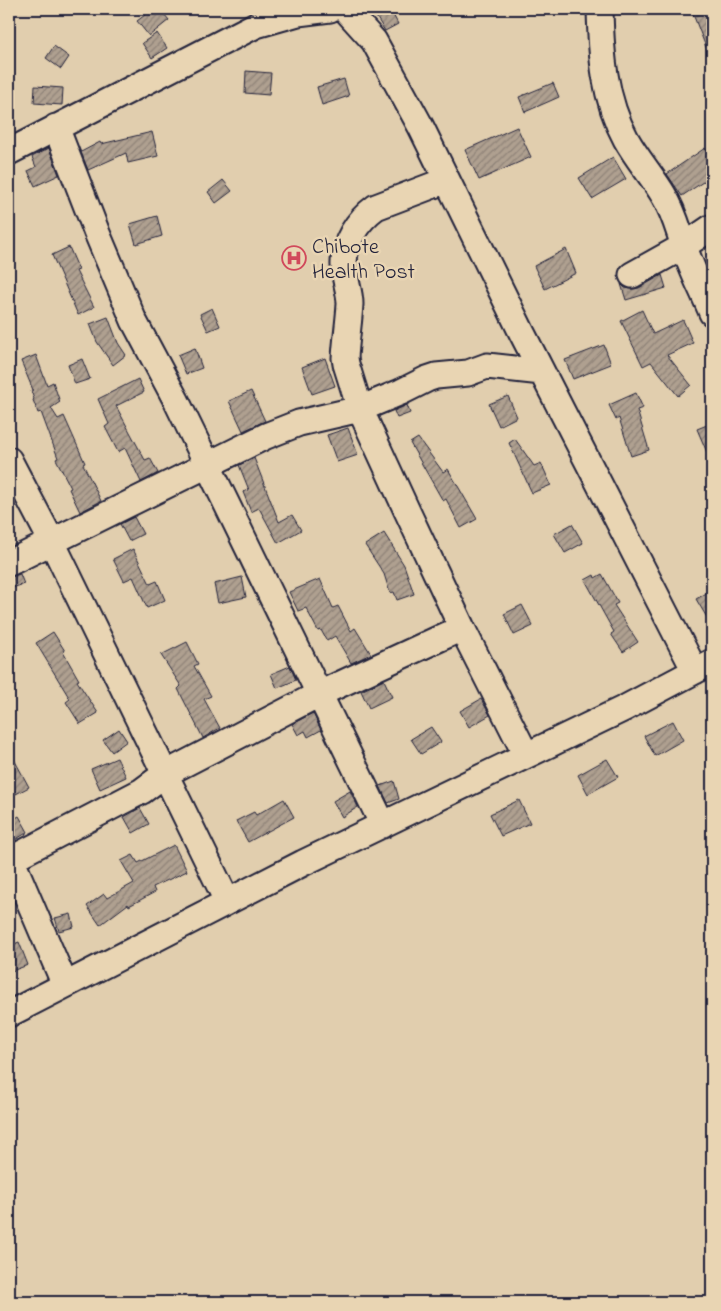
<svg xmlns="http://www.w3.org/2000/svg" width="721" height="1311" font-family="'Indie Flower',sans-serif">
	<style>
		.building { fill: url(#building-hatch); stroke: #22223b }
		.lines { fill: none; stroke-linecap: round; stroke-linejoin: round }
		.minor-casing { stroke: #22223b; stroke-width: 29 }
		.minor { stroke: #e9d5b3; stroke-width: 25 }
		.labels { text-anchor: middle; stroke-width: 5; stroke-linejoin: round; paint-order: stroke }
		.poi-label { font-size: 22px; fill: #22223b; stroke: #e9d5b3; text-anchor: start }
	</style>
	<defs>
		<pattern id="building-hatch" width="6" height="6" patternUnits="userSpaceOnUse" patternTransform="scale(1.25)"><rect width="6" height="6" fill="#afa090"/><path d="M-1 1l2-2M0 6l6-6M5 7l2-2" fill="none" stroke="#8e8277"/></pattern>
	</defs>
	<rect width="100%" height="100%" fill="#e1ceae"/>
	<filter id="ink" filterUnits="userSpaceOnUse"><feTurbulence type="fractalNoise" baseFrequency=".02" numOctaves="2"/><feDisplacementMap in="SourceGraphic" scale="10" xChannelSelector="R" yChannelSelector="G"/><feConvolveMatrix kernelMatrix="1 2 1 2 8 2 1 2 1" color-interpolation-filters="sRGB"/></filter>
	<g filter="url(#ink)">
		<path class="building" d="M153,9h7l9,11 -20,16 -12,-15z
			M386,9h4l8,15 -13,7 -10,-16z
			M691,9h21v51h-1z
			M157,33l10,15 -15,10 -10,-15z
			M54,46l15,11 -8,12 -15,-11z
			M246,71l25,2 -2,22 -24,-2z
			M344,79l5,17 -27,9 -5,-18z
			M553,83l6,14 -34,15 -6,-15z
			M35,86l28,2 -1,17 -28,-2z
			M517,127l14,30 -52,23 -14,-30z
			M152,132l6,24 -30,7 -2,-10 -38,17 -7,-18 19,-10 1,2z
			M49,148l10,27 -24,11 -7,-15 8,-4 -4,-10z
			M705,148l7,10v18l-30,20 -15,-22z
			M613,157l13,22 -34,20 -13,-21z
			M223,180l9,11 -16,12 -8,-11z
			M157,216l5,20 -26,8 -6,-20z
			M69,247l10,23 -3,1 18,36 -16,8 -26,-60z
			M566,249l10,24 -31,16 -11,-23z
			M662,275l4,13 -40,12 -5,-16 4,4 7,1 7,-1z
			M212,308l8,18 -12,5 -8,-17z
			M642,310l11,24 30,-14 10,23 -26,12 24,30 -13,11 -27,-34 -8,4 -22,-45z
			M108,317l10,26 8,12 -13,10 -16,-23 -7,-18z
			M604,345l7,19 -38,15 -8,-19z
			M195,348l7,20 -16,6 -8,-19z
			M36,355l11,30 6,-3 7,20 -9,6 7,11 6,-3 21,47 -2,1 18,37 -21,11 -11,-23 2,-1 -15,-29 2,-1 -17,-46 -3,1 -5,-13 1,-1 -3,-8 2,-1 -12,-29z
			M325,358l10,28 -23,8 -10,-27z
			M82,359l8,20 -15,5 -7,-19z
			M138,379l6,13 -28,14 29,54 5,-2 8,15 -17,9 -16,-34 -7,4 -13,-25 4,-3 -11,-25z
			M251,391l14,30 -22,10 -14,-30z
			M636,393l7,15 -6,2 12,40 -18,6 -12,-38 -3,2 -7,-15z
			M508,396l9,21 -18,9 -10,-22z
			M407,405l3,8 -13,5 -3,-7z
			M712,423v41l-15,-35z
			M348,428l10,27 -21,7 -10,-27z
			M418,438l25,34 5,-3 29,50 -16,9 -15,-29 -3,2 -33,-58z
			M515,439l19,27 7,-3 10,22 -19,8 -23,-50z
			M254,458l25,64 13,-7 9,15 -23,13 -19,-35 -8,4 -8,-20 6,-2 -10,-25z
			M134,517l9,17 -14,7 -9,-17z
			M572,524l11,19 -18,10 -11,-19z
			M384,533l20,32 10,29 -17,6 -3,-8 -4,1 -6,-19 -19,-29z
			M133,549l17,35 7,-3 8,19 -18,8 -14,-31 -9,4 -11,-22z
			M20,574l4,10 -15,5v-12z
			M602,574l16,29 -4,2 24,37 -15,10 -12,-18 3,-2 -29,-52 9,-5 1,3z
			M242,577l4,20 -28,6 -4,-19z
			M320,579l13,29 5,-2 13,25 4,-3 16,26 -20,9 -16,-27 -8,5 -6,-11 -3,1 -12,-23 -8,3 -9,-19z
			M712,590v36l-16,-27z
			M522,605l11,21 -19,9 -10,-21z
			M53,632l12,19 -2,1 16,28 -2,1 21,32 -18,11 -14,-22 4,-3 -34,-56z
			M187,642l11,22 -4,2 17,30 -7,3 16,29 -17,10 -25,-49 3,-3 -20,-31z
			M290,666l6,14 -19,8 -6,-14z
			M384,680l8,17 -23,11 -8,-17z
			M481,699l9,16 -21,12 -9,-16z
			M313,713l8,17 -13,7 -3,-6 -7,4 -6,-11z
			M673,721l10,19 -28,16 -11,-20z
			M431,727l10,15 -20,12 -10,-15z
			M119,729l8,12 -15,11 -9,-12z
			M9,750l20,37 -13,7 -7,-12z
			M117,758l9,19 -26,12 -9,-20z
			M607,759l11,18 -30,17 -10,-19z
			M394,781l5,18 -11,4 -8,-17z
			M350,791l8,16 -16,10 -9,-16z
			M284,799l10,18 -46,25 -12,-21 18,-9 2,3z
			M519,800l11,23 -29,13 -11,-22z
			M140,808l9,16 -16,9 -9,-16z
			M19,816l9,16 -15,9 -4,-1v-18z
			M174,845l13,26 -34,16 2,5 -26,14 -1,-2 -28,21 -13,-19 17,-12 3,4 27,-15 -13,-22 12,-6 5,8z
			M71,914l3,13 -15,4 -4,-13z
			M19,942l9,23 -19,7v-26z"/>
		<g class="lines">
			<g class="minor-casing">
				<path id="minor" d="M345,9l29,32 47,86 101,206 173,338
					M600,9c1,44 4,90 26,130 11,20 27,38 38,57 10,16 14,33 20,50 7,23 19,45 28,67
					M56,127l41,106 37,88 42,79 207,425
					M9,152l247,-127 42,-12 32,-4
					M447,180l-71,27c-18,13 -33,35 -32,59 0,12 6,25 6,38 -1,18 -4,36 -5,54l1,6 14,45 47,102 55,117 64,127
					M632,275l52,-29 28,-19
					M9,460l43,82 175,359
					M9,563l257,-127 33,-13 61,-14 41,-17 26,-13 9,-3 32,-3 19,-7 55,6
					M9,854l56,131
					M11,859l131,-68 23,-17 154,-80 143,-66
					M9,1014l294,-151 322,-155 87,-46"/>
			</g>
			<use href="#minor" class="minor"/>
		</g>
	</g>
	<defs>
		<g id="hospital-ring" transform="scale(1.25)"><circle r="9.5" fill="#e9d5b3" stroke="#d1495b" stroke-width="1.5"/><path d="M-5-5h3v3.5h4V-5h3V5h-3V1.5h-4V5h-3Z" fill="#d1495b"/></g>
	</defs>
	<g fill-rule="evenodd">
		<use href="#hospital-ring" x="294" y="258"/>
	</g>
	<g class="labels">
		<g class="poi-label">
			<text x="312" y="253">Chibote<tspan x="312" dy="25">Health Post</tspan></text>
		</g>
	</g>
	<rect width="721" height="1311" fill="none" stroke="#e9d5b3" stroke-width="30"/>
	<rect x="15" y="15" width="691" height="1281" fill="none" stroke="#22223b" stroke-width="2" filter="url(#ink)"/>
</svg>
